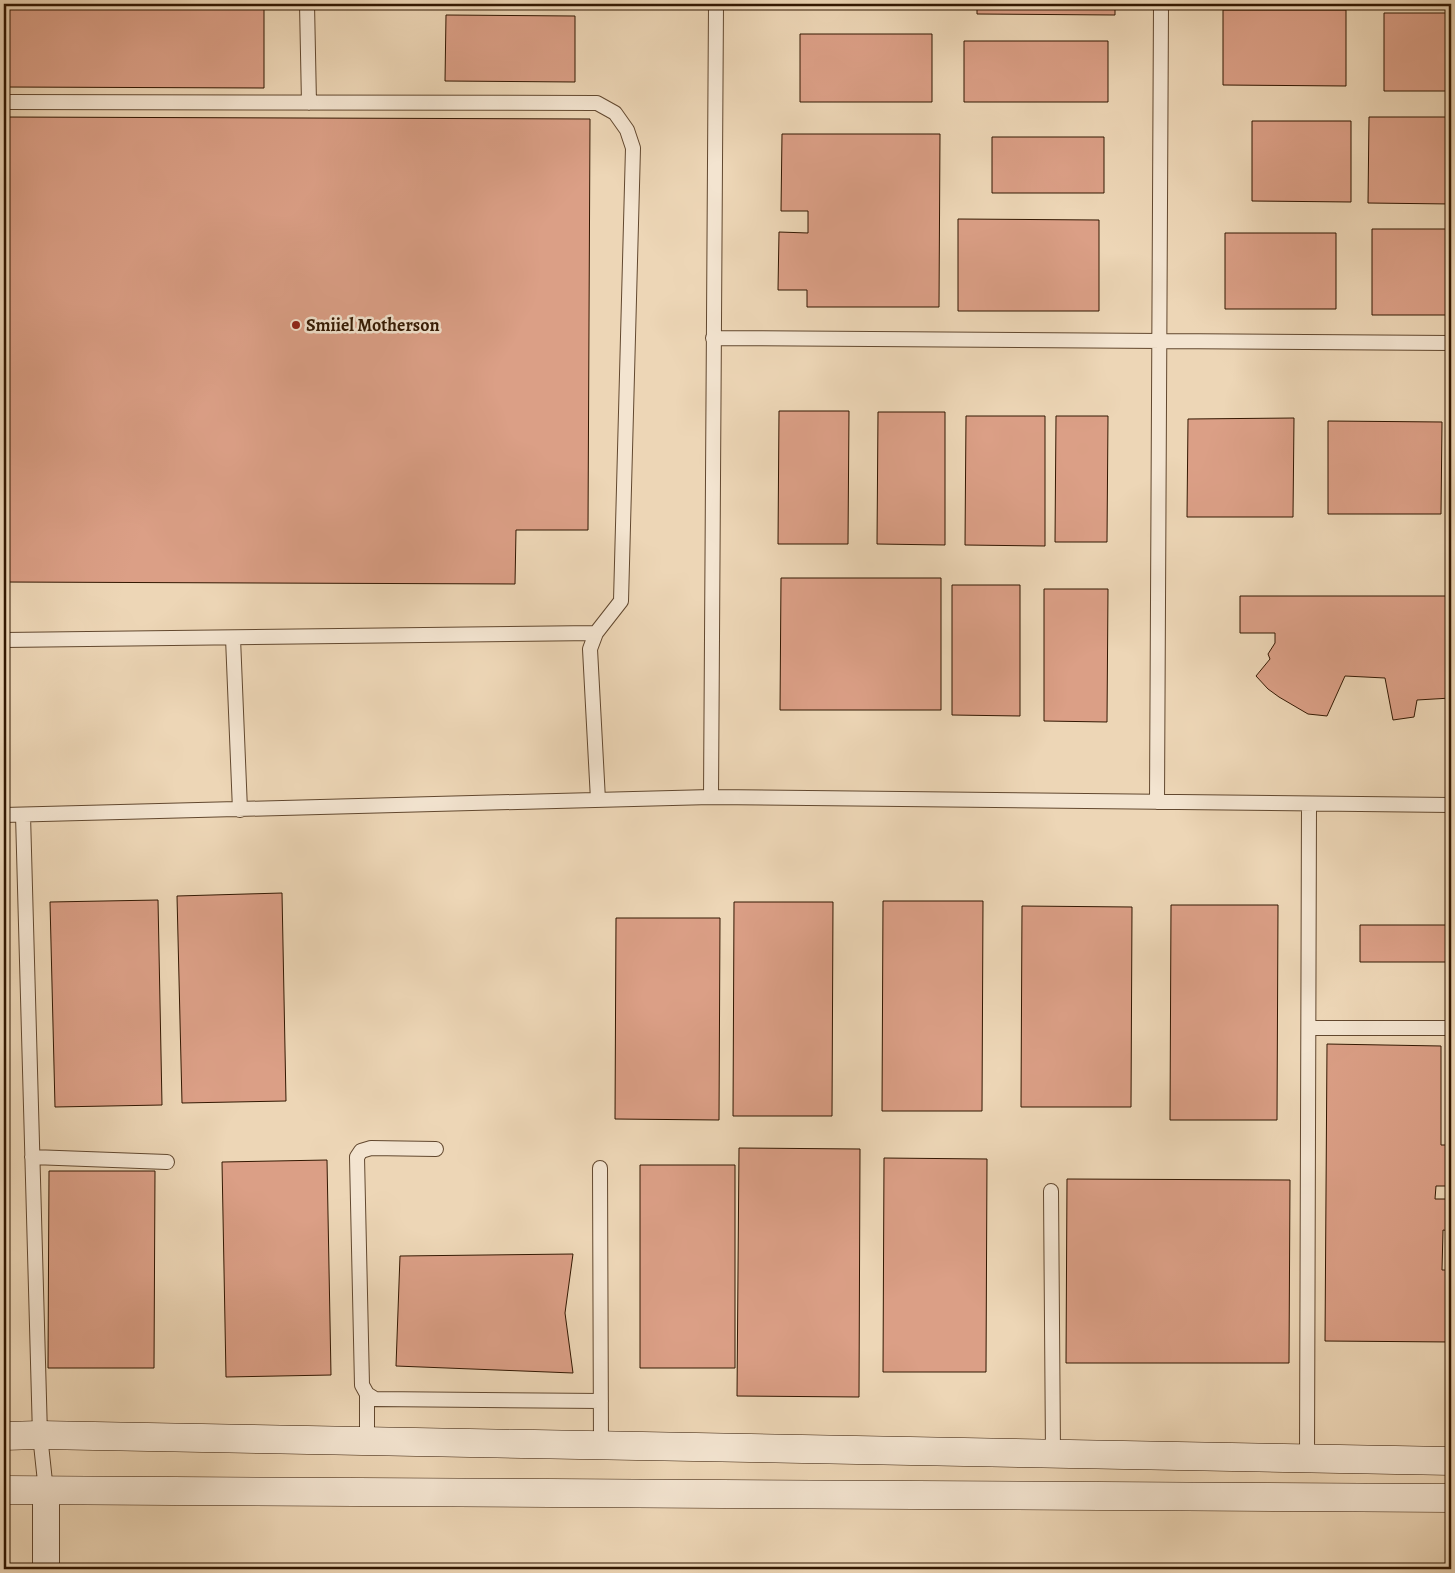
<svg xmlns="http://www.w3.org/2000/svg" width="1455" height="1573" font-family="Alegreya,serif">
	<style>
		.building { fill: #db9f86; stroke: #331802 }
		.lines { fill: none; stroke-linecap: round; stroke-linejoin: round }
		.lane-casing { stroke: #62482f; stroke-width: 16 }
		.street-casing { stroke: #62482f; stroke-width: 28 }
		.secondary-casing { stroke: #331802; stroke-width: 29 }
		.lane { stroke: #f3e4d0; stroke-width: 14 }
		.street { stroke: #f3e4d0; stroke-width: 26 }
		.secondary { stroke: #f3e4d0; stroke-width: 28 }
		.poi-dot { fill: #8f2418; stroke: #f3e4d0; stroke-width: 2 }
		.labels { text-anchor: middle; stroke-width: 5; stroke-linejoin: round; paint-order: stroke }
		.poi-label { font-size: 18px; font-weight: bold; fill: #331802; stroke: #f3e4d0; text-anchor: start }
	</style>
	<rect width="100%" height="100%" fill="#edd6b6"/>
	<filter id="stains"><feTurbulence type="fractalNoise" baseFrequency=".004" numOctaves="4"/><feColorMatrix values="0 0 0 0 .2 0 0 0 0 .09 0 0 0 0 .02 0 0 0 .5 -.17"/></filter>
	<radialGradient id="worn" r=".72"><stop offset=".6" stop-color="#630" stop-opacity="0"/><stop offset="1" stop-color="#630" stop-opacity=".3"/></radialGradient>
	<path class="building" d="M4,4l260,1v83l-260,-1z
		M799,4h148v2l-148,-1z
		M977,4h138v11l-138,-1z
		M1223,10h123v76l-123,-1z
		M1384,13h67v78h-67z
		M446,15l129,1v66l-130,-1z
		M800,34h132v68h-132z
		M964,41h144v61h-144z
		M4,117l586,2 -2,411h-72l-1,54 -511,-2z
		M1369,117h82v87l-83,-1z
		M1252,121h99v81l-99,-1z
		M782,134h158l-1,173h-132v-17h-29l1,-58 29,1v-22h-27z
		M992,137h112v56h-112z
		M958,219l141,1v91h-141z
		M1372,229h79v86h-79z
		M1225,233h111v76h-111z
		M779,411h70l-1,133h-70z
		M878,412h67v133l-68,-1z
		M966,416h79v130l-80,-1z
		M1056,416h52l-1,126h-52z
		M1294,418l-1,99h-106l1,-98z
		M1328,421l114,1 -1,92h-113z
		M781,578h160v132h-161z
		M952,585h68v131l-68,-1z
		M1044,589h64l-1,133 -63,-1z
		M1240,596h211v102l-34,2 -3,17 -21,3 -8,-42 -40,-2 -18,40 -19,-2 -29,-17 -11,-8 -12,-13 14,-17 -2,-5 7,-11v-10h-35z
		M282,893l4,208 -104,2 -5,-207z
		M158,900l4,205 -107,2 -5,-205z
		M883,901h100l-1,210h-100z
		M734,902h99l-1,214h-99z
		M1171,905h107l-1,215h-107z
		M1022,906l110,1 -1,200h-110z
		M616,918h104l-1,202 -104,-1z
		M1360,925h91v37h-91z
		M1327,1044l114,2v99h10v41h-15l-1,13h16v32l-8,-1 -1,40h9v72l-126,-1z
		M739,1148l121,1 -1,248 -122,-1z
		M884,1158l103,1 -1,213h-103z
		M327,1160l4,215 -105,2 -4,-215z
		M640,1165h95v203h-95z
		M49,1171h106l-1,197h-106z
		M1067,1179l223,1 -1,183h-223z
		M573,1254l-8,59 8,60 -177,-7 4,-110z"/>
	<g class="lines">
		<g class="lane-casing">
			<path id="lane" d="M307,4l2,99
				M4,102l593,1 18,10 12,17 6,18 -12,453 -25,32 -6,16 8,151
				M713,338l738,5
				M233,638l7,172
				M4,640l592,-7
				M711,797l5,-793
				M1157,802l4,-798
				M4,815l707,-18 740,8
				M23,815l17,620 6,56
				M1309,1028h142
				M436,1149l-65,-1 -10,3 -4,6 5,228 5,9 8,5 226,2
				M32,1157l135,5
				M600,1168l1,277
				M1051,1191l2,262
				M367,1441v-47
				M1307,1458l2,-654"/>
		</g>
		<g class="street-casing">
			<path id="street" d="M46,1491v78"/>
		</g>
		<g class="secondary-casing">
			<path id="secondary" d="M4,1436l36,-1 1411,26
				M4,1490l1447,8"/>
		</g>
		<use href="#lane" class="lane"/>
		<use href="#street" class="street"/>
		<use href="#secondary" class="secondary"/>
	</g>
	<circle class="poi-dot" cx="296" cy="325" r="5"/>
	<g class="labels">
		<g class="poi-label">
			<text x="306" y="331">Smiiel Motherson</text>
		</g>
	</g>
	<rect width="1455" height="1573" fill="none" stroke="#edd6b6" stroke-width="20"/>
	<rect x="5" y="5" width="1445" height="1563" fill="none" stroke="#331802" stroke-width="2.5"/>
	<rect x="10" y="10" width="1435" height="1553" fill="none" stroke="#331802"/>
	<rect width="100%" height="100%" filter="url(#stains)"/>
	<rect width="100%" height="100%" fill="url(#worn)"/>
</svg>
